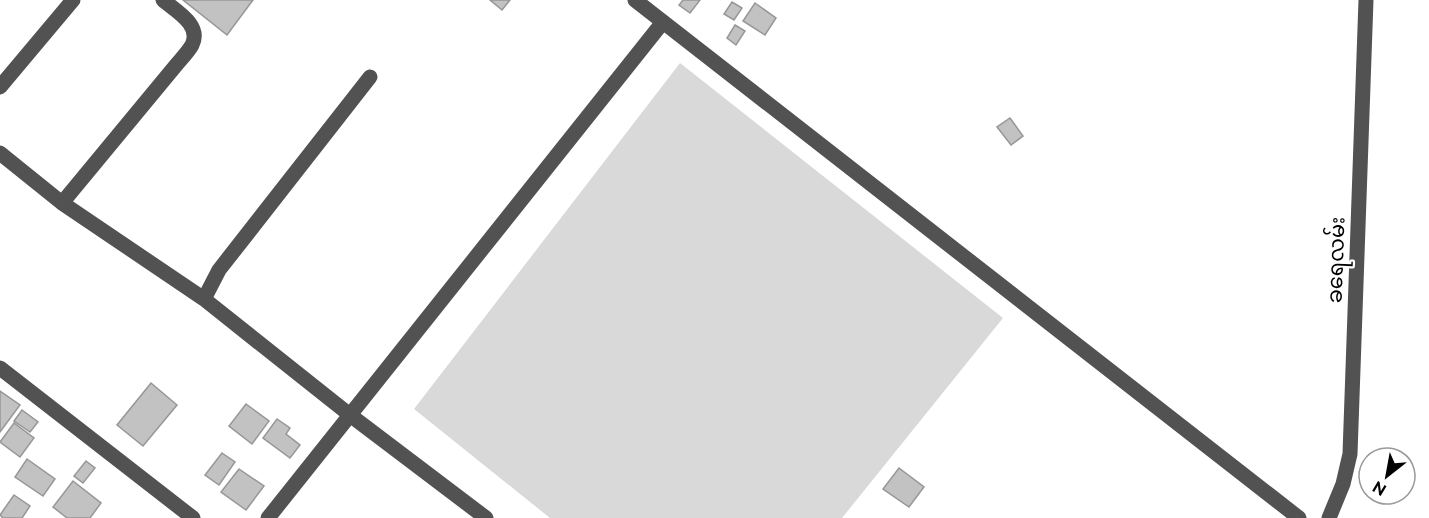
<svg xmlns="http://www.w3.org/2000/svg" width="1429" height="518" font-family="Raleway,'Noto Sans Myanmar',sans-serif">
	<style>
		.green { fill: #d9d9d9 }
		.building { fill: #c2c2c2; stroke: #969696; stroke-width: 1.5 }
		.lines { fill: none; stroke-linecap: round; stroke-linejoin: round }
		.minor { stroke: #525252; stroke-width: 15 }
		.labels { text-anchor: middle; stroke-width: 4.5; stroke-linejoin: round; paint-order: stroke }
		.street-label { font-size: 21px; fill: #000; stroke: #fff }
	</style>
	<rect width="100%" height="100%" fill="#fff"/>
	<path class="green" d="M680,63l323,255 -161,200h-292l-136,-109z"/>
	<path class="building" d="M183,0h70l-26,35z
		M490,0h20l-8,10z
		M683,0h17l-10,13 -11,-8z
		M732,2l10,6 -8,12 -10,-6z
		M755,3l21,15 -11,17 -22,-14z
		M735,25l10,6 -9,14 -9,-7z
		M1010,118l13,18 -12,9 -14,-18z
		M151,383l26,22 -34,41 -26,-21z
		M0,391l20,14 -20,27z
		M246,404l23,17 -17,23 -23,-18z
		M22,410l16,12 -8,10 -16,-11z
		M277,419l13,9 -4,6 14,11 -10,13 -27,-20z
		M14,423l20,15 -14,19 -20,-15z
		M222,453l13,9 -16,23 -14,-10z
		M27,459l28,20 -12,17 -28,-19z
		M86,461l9,7 -12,15 -9,-7z
		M899,468l25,19 -15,20 -26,-18z
		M239,469l25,17 -18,24 -25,-18z
		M73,481l28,22 -11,15h-23l-14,-11z
		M14,495l16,11 -8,12h-19l-3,-3z"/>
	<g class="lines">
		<path class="minor" d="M635,0l664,518
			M0,87l73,-87
			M0,153l62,50 142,96 146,116 136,103
			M62,203l115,-139c5,-6 11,-12 15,-19 10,-20 -16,-34 -29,-45
			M204,299l15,-29 151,-193
			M0,368l193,150
			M268,518l395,-496
			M1329,518l14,-34 7,-30 16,-454"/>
	</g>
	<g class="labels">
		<g class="street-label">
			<text transform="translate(1336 260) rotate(-88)" y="7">ခရေလမ်း</text>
		</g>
	</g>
	<g transform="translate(1387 476) rotate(211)"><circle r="28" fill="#ffffff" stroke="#999999" stroke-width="1.5"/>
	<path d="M0-4.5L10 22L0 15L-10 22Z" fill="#000000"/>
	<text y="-9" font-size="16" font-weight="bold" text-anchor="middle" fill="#000000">N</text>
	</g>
</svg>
